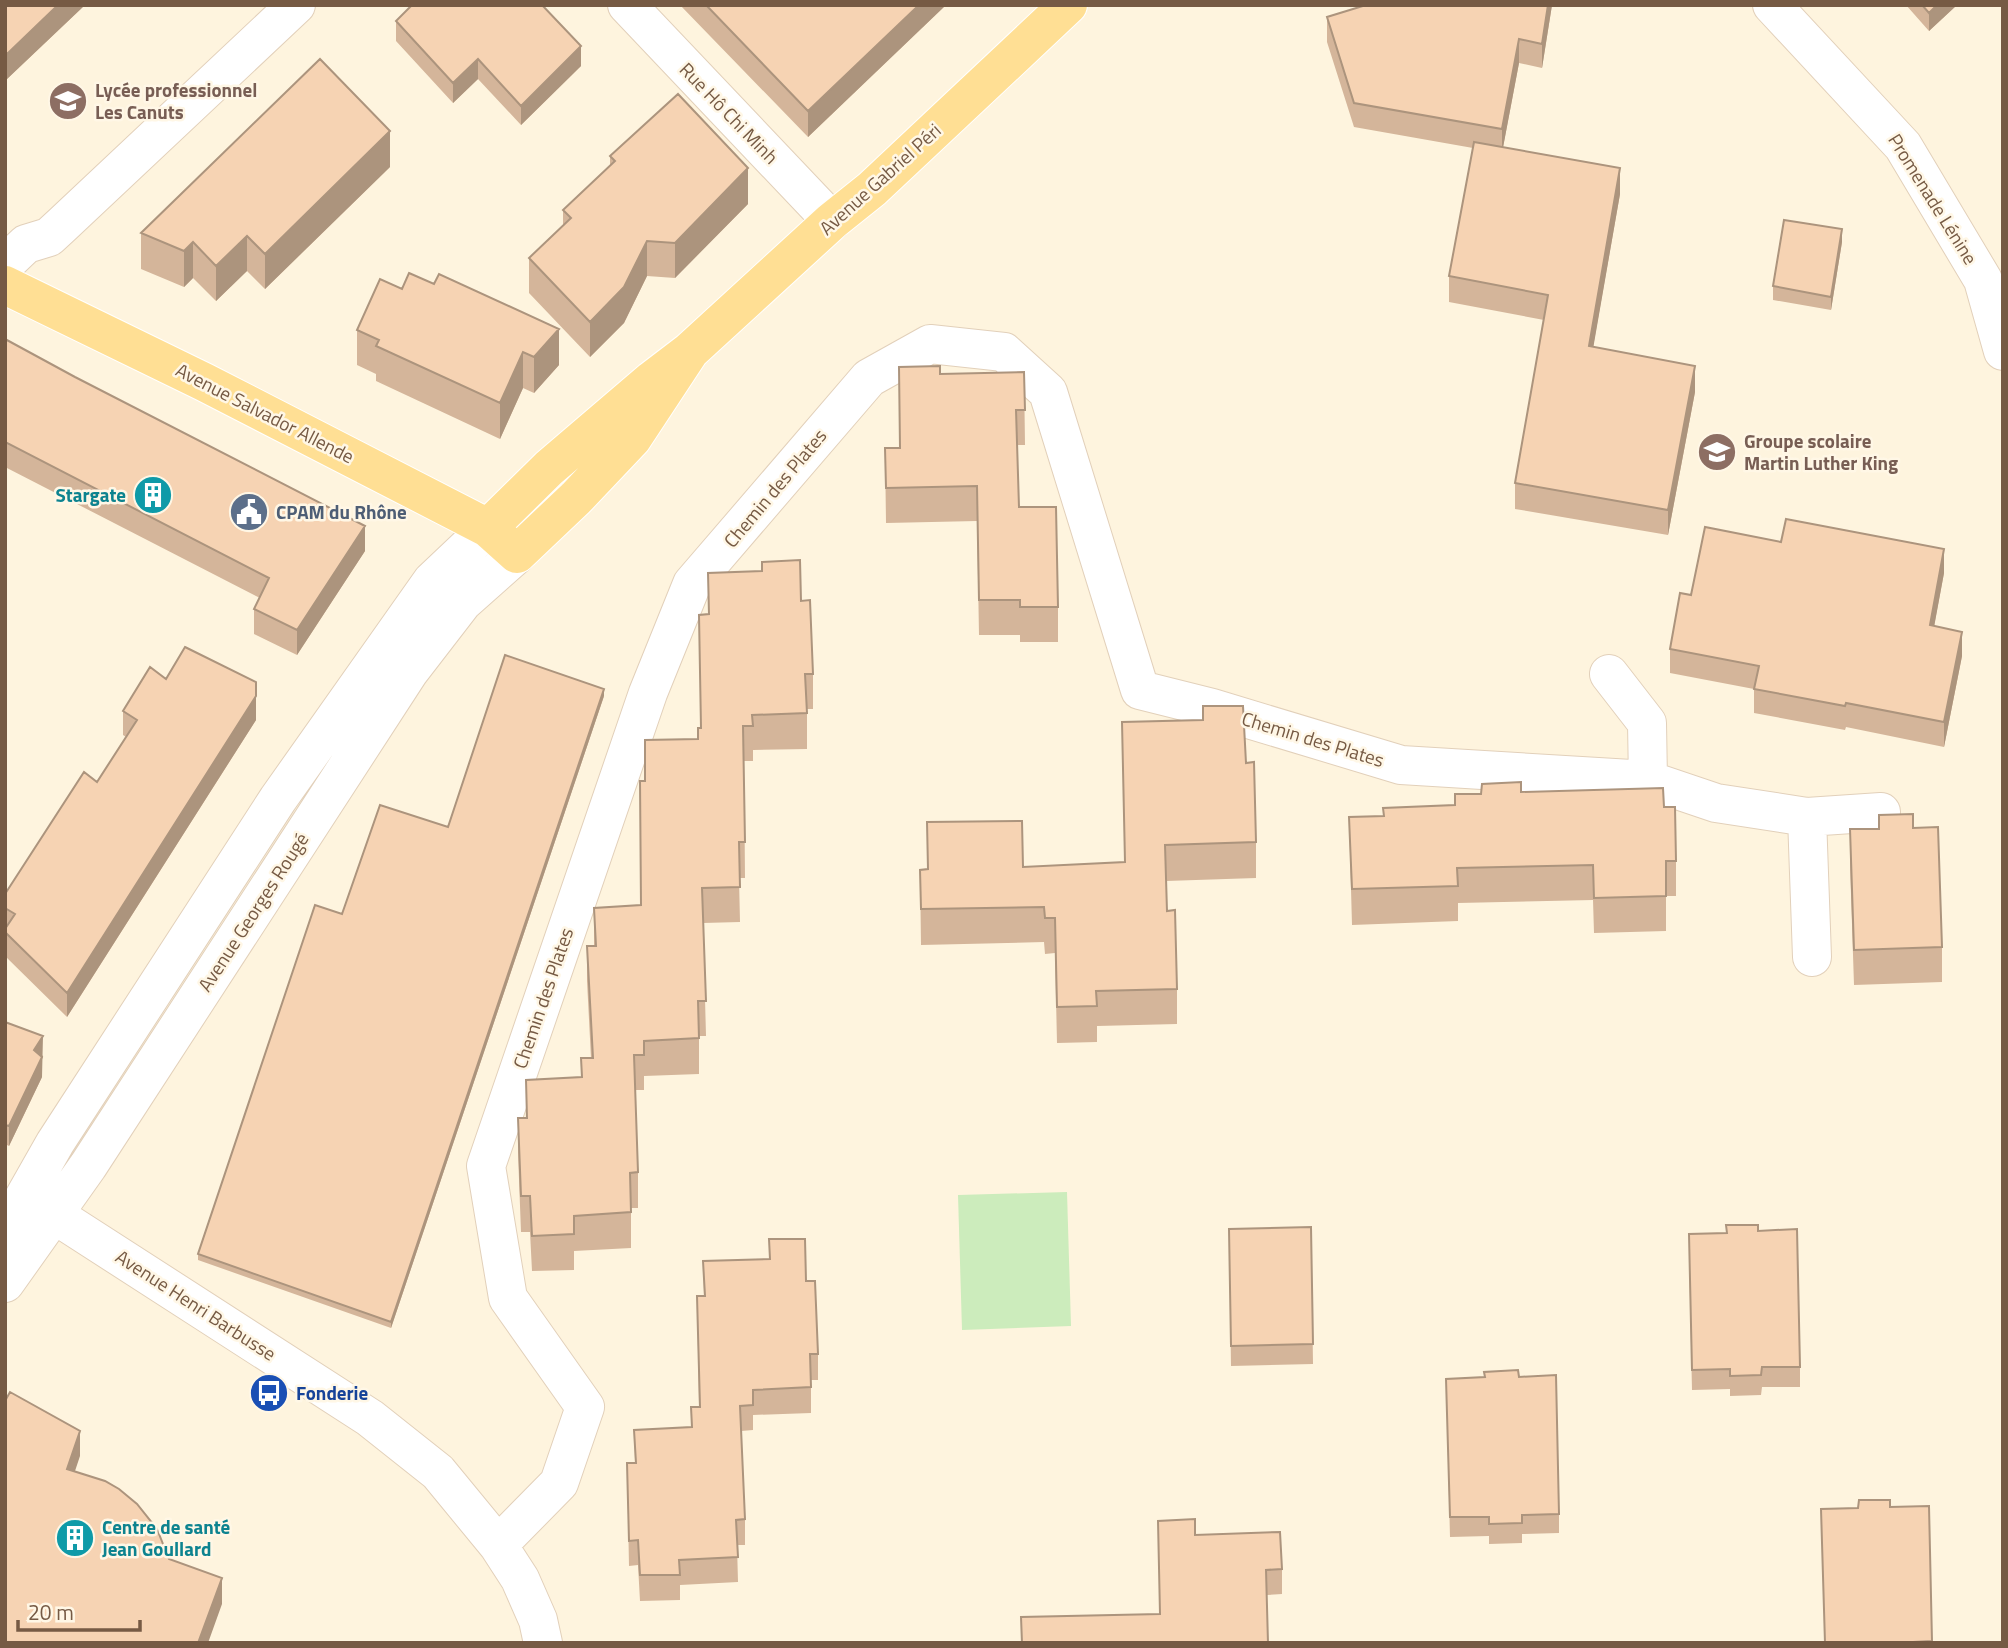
<svg xmlns="http://www.w3.org/2000/svg" width="2008" height="1648" font-family="'Titillium Web',sans-serif">
	<style>
		.green { fill: #ccecbc }
		.lines { fill: none; stroke-linecap: round; stroke-linejoin: round }
		.minor-casing { stroke: #e2d0ba; stroke-width: 40 }
		.major-casing { stroke: #fff; stroke-width: 40 }
		.minor { stroke: #fff; stroke-width: 38 }
		.major { stroke: #ffdf94; stroke-width: 38 }
		.wall { fill: #d4b59a }
		.shaded-wall { fill: #ac947d }
		.building { fill: #f6d3b3; stroke: #ac947d; stroke-width: 2 }
		.labels { text-anchor: middle; stroke-width: 5; stroke-linejoin: round; paint-order: stroke }
		.education-label { font-size: 19px; font-weight: bold; fill: #785e54; stroke: #fff7e6; text-anchor: start }
		.street-label { font-size: 19px; fill: #765a44; stroke: #fff7e6 }
		.culture-label { font-size: 19px; font-weight: bold; fill: #0d838f; stroke: #fff7e6; text-anchor: end }
		.service-label { font-size: 19px; font-weight: bold; fill: #4e5e75; stroke: #fff7e6; text-anchor: start }
		.transit-label { font-size: 19px; font-weight: bold; fill: #164399; stroke: #fff7e6; text-anchor: start }
	</style>
	<rect width="100%" height="100%" fill="#fef4de"/>
	<path class="green" d="M1067,1192l4,134 -109,4 -4,-135z"/>
	<g class="lines">
		<g class="minor-casing">
			<path id="minor" d="M627,5l205,216
				M1772,5l131,141 80,134 20,71
				M5,264l21,-20 23,-7 13,-12 234,-220
				M1609,674l38,49 1,57
				M1807,817l74,-5
				M32,1203l23,12 315,203 68,54 60,73 22,34 18,41 5,23
				M5,1231l50,-88 223,-344 154,-218 56,-53
				M5,1283l83,-117 321,-494 54,-70 54,-48
				M498,1545l61,-62 26,-76 -77,-109 -22,-132 162,-473 44,-109 177,-206 61,-34 74,8 44,40 92,298 72,18 189,57 247,15 68,23 91,14 5,140"/>
		</g>
		<g class="major-casing">
			<path id="major" d="M5,285l199,97 284,146 29,26 59,-56 56,-59 58,-88
				M488,528l61,-60 103,-88 38,-29 142,-130 40,-32 196,-184"/>
		</g>
		<use href="#minor" class="minor"/>
		<use href="#major" class="major"/>
	</g>
	<path class="wall" d="M5,5h80l-78,74 -2,-2z
		M680,5h266l-138,132z
		M1552,5l-10,63 -23,-5 -16,84 117,47 -27,153 102,45 -27,143 -153,-26v-26l29,-163 -95,-18v-26l24,-128 -119,-21 -27,-85v-25z
		M1906,5h51l-28,26z
		M396,21l185,45 -60,59 -43,-46 -25,24 -57,-62z
		M610,156l138,48 -73,74 -28,-2 -23,47 -34,34 -61,-64v-35l34,-32v-16l47,-44z
		M390,167l-125,122 -18,-18 -31,30 -23,-23 -9,9 -43,-18v-36z
		M1842,242l-11,68 -58,-10v-14z
		M380,279l179,86 -25,28 -11,-5 -23,51 -124,-58v-7l-19,-9v-35z
		M5,339l360,212 -68,104 -43,-21v-25l6,-11 -255,-131z
		M1024,372l1,73h-8l2,62 39,100v35h-38v-7h-41l-2,-114 -91,2 -1,-75h14l41,-74z
		M708,573l93,28 12,73v35h-6v40l-54,1v11h-9l1,117h-6l1,44 -37,1 3,113h-7v38l-55,2v14h-9l3,82v36h-7v40l-57,3v19l-42,1 -2,-39h-9l-3,-79v-35h8v-38l55,-3v-19h10l-4,-77v-35h7v-38l47,-3 4,-124 53,-42 3,-11 -2,-113 9,-1z
		M1944,573l-10,53 28,30 -18,91 -98,-20 -1,3 -91,-17v-24l-84,-16v-24l21,-54z
		M166,679l90,41 -189,297 -62,-61v-62l92,-112 29,-45 -3,-2v-24z
		M604,696l-213,632 -193,-68v-6l144,-340 106,-87z
		M1122,722l124,41 10,79v36l-90,3 1,30 10,78v35l-80,2v16l-40,1 -2,-90 -10,1 -1,-12 -123,3 -1,-75 7,-1v-47l96,45 102,-5z
		M1521,792l143,15 12,54v35h-10v35l-72,2 -1,-33 -135,3v18l-106,4 -3,-108 34,-1v-8l72,-3 26,-11z
		M1850,829l92,118v35l-88,3 -4,-121z
		M5,1022l38,34 -1,2v19l-33,69 -4,-2z
		M1726,1225l32,6 42,136v20h-38l-1,8 -31,1v-7l-38,1 -3,-136 37,-21z
		M1311,1227l2,137 -82,2 -2,-137z
		M703,1261l103,20 12,73v26h-7v33l-58,2v15l-12,1 4,88v26h-8l1,37 -58,3v15l-40,1 -2,-36 -9,1 -2,-103h8l-1,-33 57,-3v-20h8l-2,-111h7z
		M1519,1377l40,137v19l-37,1v9l-33,1v-8l-39,1 -4,-158z
		M1929,1506l3,137h-108l66,-136z
		M1158,1521l124,48v25l-15,1 -107,19z"/>
	<path class="shaded-wall" d="M58,5h27l-78,74v-25z
		M919,5h27l-138,132v-26z
		M1548,5h4l-10,63v-24z
		M1937,5h20l-28,26v-18z
		M1519,39v24l-17,90v-24z
		M581,46v20l-60,59v-19z
		M478,59v20l-25,24v-20z
		M390,131v36l-125,122v-35z
		M748,168v36l-73,74v-35z
		M1620,168v26l-31,178v-26z
		M1842,229v13l-11,68v-13z
		M247,236v35l-31,30v-35z
		M647,241v35l-23,47 -34,34v-35z
		M193,242v36l-9,9v-36z
		M559,329v36l-25,28v-36z
		M523,352v36l-23,51v-36z
		M1695,366v26l-27,143v-25z
		M365,526v25l-68,104v-25z
		M1944,549v24l-14,76v-24z
		M1962,632v24l-18,91v-25z
		M604,689v7l-213,632v-6z
		M256,696v24l-189,297v-24z
		M43,1036l-1,41 -33,69v-20l25,-76z
		M80,1431v25l-13,39v-26z
		M222,1578v26l-14,39h-10z"/>
	<path class="building" d="M5,5h53l-51,49 -2,-2z
		M412,5h130l39,41 -60,60 -43,-47 -25,24 -57,-62z
		M706,5h213l-111,106z
		M1366,5h182l-6,39 -23,-5 -17,90 -148,-26 -27,-86z
		M1922,5h15l-8,8z
		M320,59l70,72 -125,123 -18,-18 -31,30 -23,-24 -9,9 -43,-18z
		M678,94l70,74 -73,75 -28,-2 -23,46 -34,35 -61,-64 42,-40 -8,-8 52,-49 -5,-5z
		M1474,142l146,26 -31,178 106,20 -27,144 -153,-27 33,-188 -99,-19z
		M1784,220l58,9 -11,68 -58,-11z
		M409,273l25,11 5,-10 120,55 -25,28 -11,-5 -23,51 -124,-57 3,-6 -22,-10 23,-51 22,10z
		M5,339l70,38 290,149 -68,104 -43,-21 15,-31 -264,-136z
		M940,366v8l84,-2 1,38h-9l3,97h37l2,100h-38v-7h-41l-2,-114 -91,2 -1,-40h15l-1,-81z
		M1786,519l158,30 -14,76 32,7 -18,90 -98,-19 -1,3 -91,-17 5,-23 -89,-17 10,-56 11,2 14,-68 76,15z
		M800,560l1,41 9,-1 3,74h-8l2,39 -55,2 1,11h-10l2,116h-6l1,45 -38,1 4,113h-8l1,37 -55,3v14h-10l4,117 -8,1 1,39 -57,4v18l-42,2 -2,-40h-9l-3,-78h9l-1,-38 56,-3 -1,-19h12l-6,-112h9l-2,-38 47,-3 -1,-124h5v-41l53,-1v-11h3l-2,-113 10,-1 -1,-41 54,-2v-9z
		M185,647l71,35v14l-189,297 -62,-61v-3l10,-15 -10,-6v-14l79,-122 13,10 40,-62 -14,-9 27,-44 16,12z
		M505,655l99,34 -213,633 -193,-68 117,-349 27,9 38,-109 68,22z
		M1203,706h40l3,57 8,-1 2,80 -91,3 2,66 8,-1 2,79 -81,2 1,15 -40,1 -2,-89h-10l-1,-11 -123,2 -1,-39 8,-1 -1,-47 95,-1 1,46 102,-5 -3,-140 81,-2z
		M1521,782v10l142,-4 1,19h11l1,54h-10v35l-72,2 -1,-33 -136,3 1,18 -106,3 -3,-72 35,-1 -1,-8 72,-3v-11h26l1,-10z
		M1913,814v14l25,-1 4,120 -88,3 -4,-121h29v-14z
		M5,1022l38,14 -9,14 8,7 -33,69 -4,-1z
		M1726,1225h32v6l39,-2 3,138h-38l-1,8 -31,1v-7l-38,1 -3,-136 38,-1z
		M1311,1227l2,117 -82,2 -2,-117z
		M769,1239h36l1,42h9l3,73h-8l1,33 -58,3v15l-13,1 5,113 -9,1 2,37 -59,3 1,15h-40l-2,-35 -9,1 -2,-78h9l-2,-33 58,-3 -1,-20h9l-3,-111h8l-2,-35 67,-2z
		M1518,1370l1,7 37,-2 3,139 -37,1v8l-33,1v-7h-39l-4,-138 39,-2 -1,-5z
		M10,1392l70,39 -13,38 38,12 14,8 18,15 20,25 12,30 53,19 -24,65h-193v-242z
		M1859,1500h31v7l39,-1 3,135 -38,2h-69l-4,-134 37,-1z
		M1195,1519v16l85,-3 2,37 -16,1 2,73h-246l-1,-26 139,-3 -2,-93z"/>
	<defs>
		<g id="school-disc" transform="scale(2.0125)"><circle r="9.5" fill="#8d6e63" stroke="#fff7e6"/><path d="M0-5L7-2L0 1L-7-2ZM-4 1L0 2.5L4 1V4Q0 6-4 4Z" fill="#fff"/></g>
		<g id="building-disc" transform="scale(2.0125)"><circle r="9.5" fill="#0f9aa8" stroke="#fff7e6"/><path d="M-4-6H4V6H1V3H-1V6H-4ZM-2.5-4.3h1.7v1.8h-1.7ZM.8-4.3h1.7v1.8H.8ZM-2.5-1h1.7V.8h-1.7ZM.8-1h1.7V.8H.8Z" fill="#fff"/></g>
		<g id="civic-disc" transform="scale(2.0125)"><circle r="9.5" fill="#5c6f8a" stroke="#fff7e6"/><path d="M-.6-6.5H3V-4.5H.6V-3L4-1V1h2V6H-6V1h2V-1L-.6-3ZM-1.2 2.5V6h2.4V2.5Z" fill="#fff"/></g>
		<g id="bus-disc" transform="scale(2.0125)"><circle r="9.5" fill="#1a4fb4" stroke="#fff7e6"/><path d="M-5-6H5V4H4V6H2V4H-2V6H-4V4H-5ZM-3.5-4V0h7V-4ZM-3.5 1.2v1.5H-2V1.2ZM2 1.2v1.5H3.5V1.2Z" fill="#fff"/></g>
	</defs>
	<g fill-rule="evenodd">
		<use href="#school-disc" x="68" y="101"/>
		<use href="#school-disc" x="1717" y="452"/>
		<use href="#building-disc" x="153" y="495"/>
		<use href="#civic-disc" x="249" y="512"/>
		<use href="#bus-disc" x="269" y="1393"/>
		<use href="#building-disc" x="75" y="1538"/>
	</g>
	<g class="labels">
		<g class="education-label">
			<text x="95" y="97">Lycée professionnel<tspan x="95" dy="22">Les Canuts</tspan></text>
			<text x="1744" y="448">Groupe scolaire<tspan x="1744" dy="22">Martin Luther King</tspan></text>
		</g>
		<g class="street-label">
			<text transform="translate(729 113) rotate(46)" y="7">Rue Hô Chi Minh</text>
			<text transform="translate(880 179) rotate(-42)" y="7">Avenue Gabriel Péri</text>
			<text transform="translate(1933 199) rotate(58)" y="7">Promenade Lénine</text>
			<text transform="translate(265 413) rotate(27)" y="7">Avenue Salvador Allende</text>
			<text transform="translate(775 488) rotate(-50)" y="7">Chemin des Plates</text>
			<text transform="translate(1313 739) rotate(17)" y="7">Chemin des Plates</text>
			<text transform="translate(253 912) rotate(-57)" y="7">Avenue Georges Rougé</text>
			<text transform="translate(543 998) rotate(-71)" y="7">Chemin des Plates</text>
			<text transform="translate(196 1305) rotate(33)" y="7">Avenue Henri Barbusse</text>
		</g>
		<g class="culture-label">
			<text x="126" y="502">Stargate</text>
			<text x="102" y="1534" text-anchor="start">Centre de santé<tspan x="102" dy="22">Jean Goullard</tspan></text>
		</g>
		<g class="service-label">
			<text x="276" y="519">CPAM du Rhône</text>
		</g>
		<g class="transit-label">
			<text x="296" y="1400">Fonderie</text>
		</g>
	</g>
	<rect width="2008" height="1648" fill="none" stroke="#765a44" stroke-width="14"/>
	<path d="M18 1620v10h122v-10" fill="none" stroke="#765a44" stroke-width="3.5"/>
	<text x="28" y="1620" font-size="21" fill="#765a44" stroke="#fff7e6" stroke-width="5" paint-order="stroke">20 m</text>
</svg>
